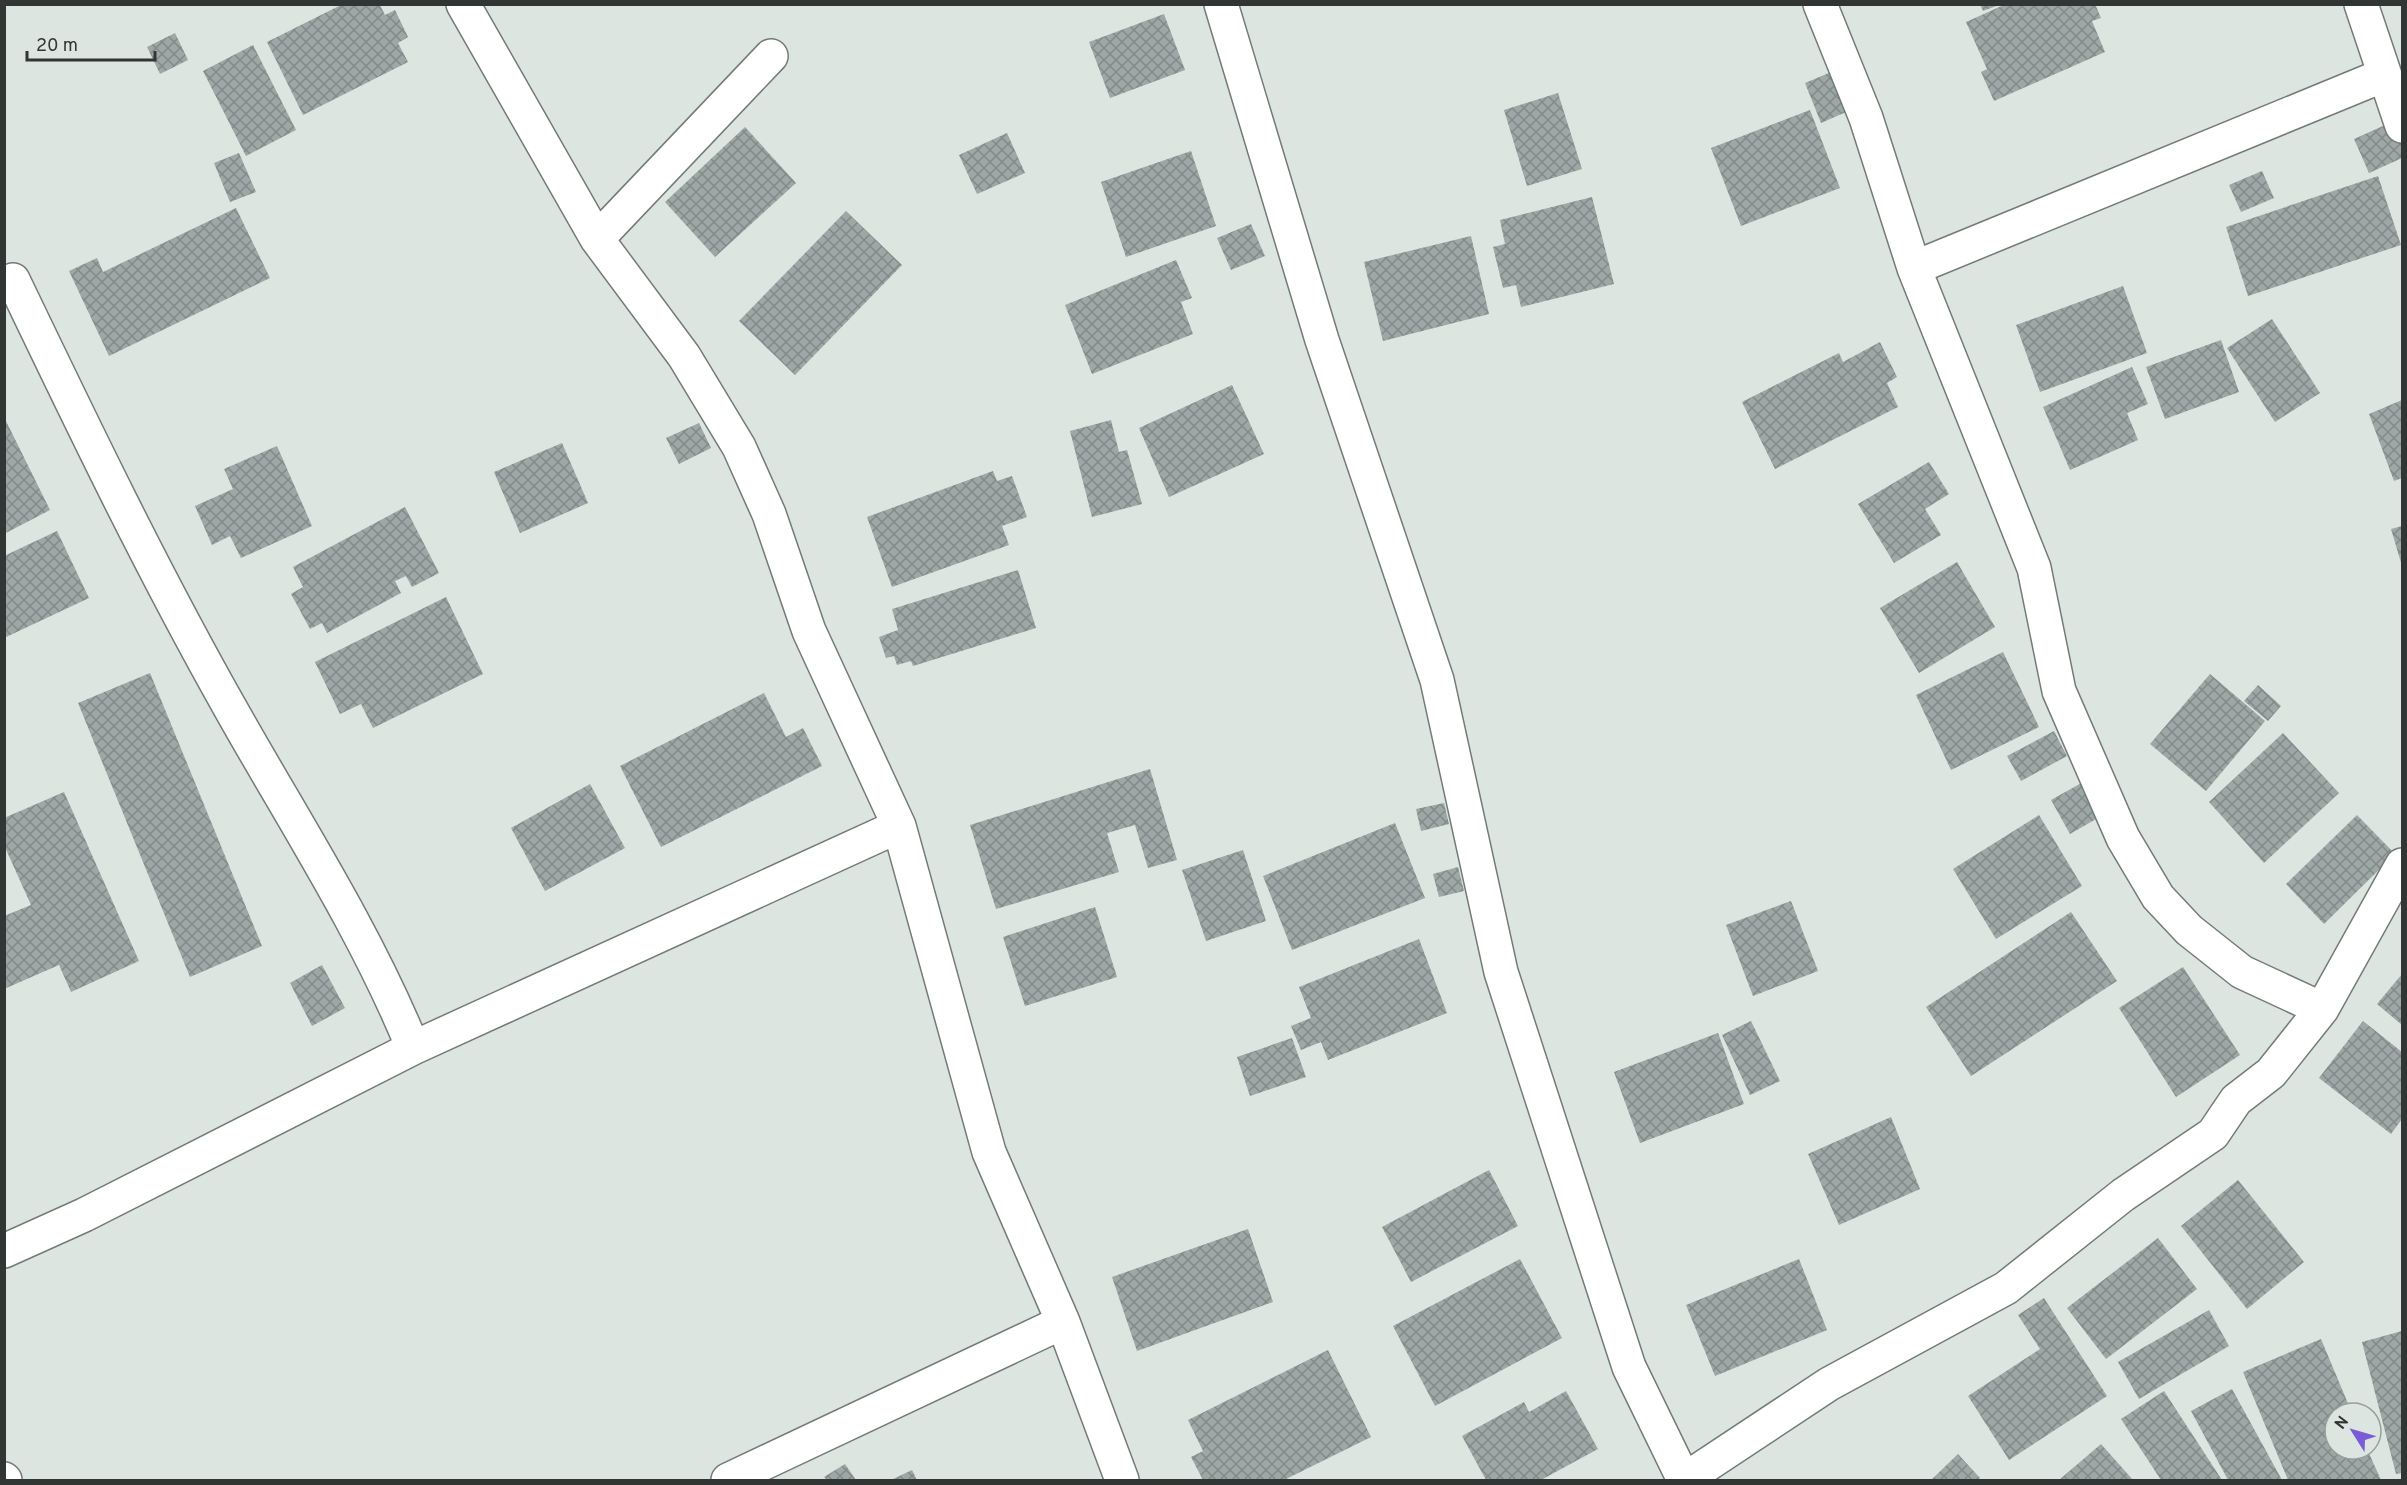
<svg xmlns="http://www.w3.org/2000/svg" width="2407" height="1485" font-family="Overpass,sans-serif">
	<style>
		.building { fill: url(#building-cross-hatch) }
		.lines { fill: none; stroke-linecap: round; stroke-linejoin: round }
		.minor-casing { stroke: #737b77; stroke-width: 36 }
		.minor { stroke: #fff; stroke-width: 33 }
	</style>
	<defs>
		<pattern id="building-cross-hatch" width="8" height="8" patternUnits="userSpaceOnUse" patternTransform="scale(1.5)"><rect width="8" height="8" fill="#9da8a6"/><path d="M0 0l8 8M0 8l8-8" fill="none" stroke="#818a88"/></pattern>
	</defs>
	<rect width="100%" height="100%" fill="#dce5df"/>
	<path class="building" d="M1980,4h19v1l-16,6z
		M2006,4h89l6,14 -9,3 13,31 -111,49 -13,-29 6,-3 -21,-47z
		M341,5h39l5,10 10,-5 13,27 -10,6 10,19 -105,53 -36,-73z
		M1164,14l21,56 -75,28 -21,-56z
		M175,33l13,27 -28,14 -13,-27z
		M253,45l43,85 -50,26 -43,-85z
		M1836,70l17,39 -32,14 -16,-40z
		M1558,93l24,76 -55,17 -23,-76z
		M1810,110l30,78 -99,38 -30,-78z
		M2394,121l8,21v16l-33,15 -15,-34z
		M745,127l51,56 -81,74 -50,-55z
		M1007,133l18,40 -48,21 -18,-39z
		M1191,151l25,75 -90,31 -25,-75z
		M239,153l17,39 -26,10 -16,-39z
		M2262,171l12,27 -33,14 -12,-27z
		M2378,176l23,69 -153,51 -22,-69z
		M1592,197l22,87 -93,23 -5,-22 -13,3 -10,-41 12,-3 -5,-24z
		M236,208l34,70 -161,78 -40,-85 28,-13 6,14z
		M846,211l56,54 -107,110 -56,-54z
		M1251,224l14,32 -34,14 -14,-32z
		M1471,236l18,78 -106,27 -19,-79z
		M1176,260l16,38 -11,4 12,32 -101,40 -27,-69z
		M2123,286l24,67 -107,39 -24,-67z
		M2272,319l48,74 -45,29 -48,-74z
		M2221,340l18,52 -74,27 -19,-52z
		M1880,342l17,35 -10,6 11,24 -123,62 -33,-67 97,-49 4,9z
		M2132,367l16,37 -21,9 11,27 -68,30 -27,-63z
		M1232,385l32,69 -95,43 -30,-69z
		M2402,400v78l-8,3 -25,-67z
		M1111,420l8,32 8,-2 15,54 -50,13 -22,-86z
		M6,421l44,89 -46,24v-112z
		M699,423l12,25 -32,16 -13,-26z
		M562,443l26,60 -68,30 -26,-61z
		M277,446l35,80 -71,32 -11,-22 -18,9 -17,-39 38,-17 -9,-20z
		M1929,462l20,32 -24,15 16,26 -47,28 -36,-59z
		M993,471l4,10 15,-5 15,41 -25,9 7,19 -117,42 -25,-70z
		M405,507l34,66 -27,14 -6,-11 -11,5 6,12 -74,40 -5,-10 -12,6 -19,-35 12,-7 -10,-20z
		M2402,526v40l-11,-37z
		M57,531l32,67 -85,40v-82z
		M1957,562l38,65 -76,46 -39,-65z
		M1018,570l18,58 -123,38 -2,-5 -14,4 -3,-9 -8,2 -7,-21 19,-7 -6,-21z
		M446,597l37,77 -110,54 -12,-24 -21,10 -25,-52z
		M2003,652l36,75 -88,43 -35,-75z
		M150,673l112,273 -72,31 -112,-274z
		M2210,674l55,47 -59,70 -56,-47z
		M2258,685l23,21 -13,15 -24,-20z
		M764,693l22,44 17,-9 19,38 -161,81 -41,-81z
		M2054,731l13,25 -46,25 -14,-25z
		M2283,733l56,60 -75,70 -55,-61z
		M1150,769l27,91 -29,8 -13,-43 -28,8 12,39 -123,37 -26,-84z
		M2085,781l18,34 -33,19 -19,-34z
		M590,784l35,64 -80,43 -34,-63z
		M64,792l75,169 -68,31 -12,-27 -55,24v-73l27,-11 -27,-60v-27z
		M1444,803l5,21 -28,7 -5,-22z
		M2039,815l43,71 -86,53 -43,-70z
		M2357,815l38,39 -71,70 -38,-40z
		M1395,823l30,75 -133,52 -29,-74z
		M1243,850l23,71 -60,20 -24,-71z
		M1458,867l6,24 -25,6 -6,-23z
		M1791,901l27,70 -65,25 -27,-71z
		M1095,907l22,70 -92,29 -22,-69z
		M2071,912l46,69 -146,95 -45,-69z
		M1419,939l28,74 -119,47 -7,-18 -20,8 -10,-24 20,-8 -12,-31z
		M322,965l23,43 -33,18 -22,-43z
		M2183,967l57,88 -64,42 -57,-89z
		M2402,974v51l-25,-21z
		M1751,1021l29,60 -30,14 -28,-60z
		M2363,1021l39,31v67l-11,15 -72,-56z
		M1718,1033l26,71 -104,39 -26,-71z
		M1292,1038l14,39 -56,19 -13,-39z
		M1891,1117l29,72 -81,36 -31,-71z
		M1489,1170l29,56 -107,56 -29,-55z
		M2238,1180l66,82 -57,47 -66,-83z
		M1248,1229l25,73 -136,49 -25,-74z
		M2158,1238l39,51 -91,70 -39,-51z
		M1520,1259l42,79 -127,68 -42,-80z
		M1799,1259l28,71 -112,46 -29,-71z
		M2044,1298l63,98 -98,64 -41,-64 72,-47 -22,-34z
		M2209,1310l20,36 -90,53 -21,-37z
		M2402,1331v142l-6,1 -34,-132z
		M2321,1339l31,74h-17v36h32l14,31h-93l-45,-108z
		M1328,1350l43,87 -87,43h-81l-12,-23 12,-6 -15,-31z
		M2232,1389l50,91h-54l-37,-69z
		M1566,1391l32,58 -57,31h-55l-24,-44 62,-34 5,10z
		M2164,1391l58,89h-61l-40,-61z
		M2101,1444l32,36h-74z
		M1958,1454l22,24 -3,2h-46z
		M845,1464l11,16h-29l-3,-3z
		M912,1470l5,10h-26z"/>
	<g class="lines">
		<g class="minor-casing">
			<path id="minor" d="M463,4l134,235 87,117 55,91 30,67 40,117 90,195 90,326 74,170 59,158
				M1221,4l101,336 115,340 64,292 128,395 55,113
				M1820,4l46,114 48,150 120,300 25,123 64,147 35,59 31,33 53,42 80,37
				M2361,4l41,122
				M597,239l174,-183
				M1914,268l470,-193
				M13,280c70,146 140,292 220,433 62,110 132,217 180,335
				M4,1251l80,-36 329,-167 486,-222
				M4,1479l1,1
				M728,1480l335,-158
				M1684,1480l145,-96 177,-96 117,-93 90,-61 23,-34 35,-27 51,-64 80,-144"/>
		</g>
		<use href="#minor" class="minor"/>
	</g>
	<rect width="2407" height="1485" fill="none" stroke="#313533" stroke-width="12"/>
	<g transform="translate(2353 1431) rotate(307)"><circle r="28" fill="#dce5df" stroke="#989f9a" stroke-width="1.5"/>
	<path d="M0-4.5L10 22L0 15L-10 22Z" fill="#7a5cd6"/>
	<text y="-9" font-size="16" font-weight="bold" text-anchor="middle" fill="#313533">N</text>
	</g>
	<path d="M27 51v9h128v-9" fill="none" stroke="#313533" stroke-width="3"/>
	<text x="36" y="51" font-size="18" fill="#313533" stroke="#dce5df" stroke-width="4.5" paint-order="stroke">20 m</text>
</svg>
